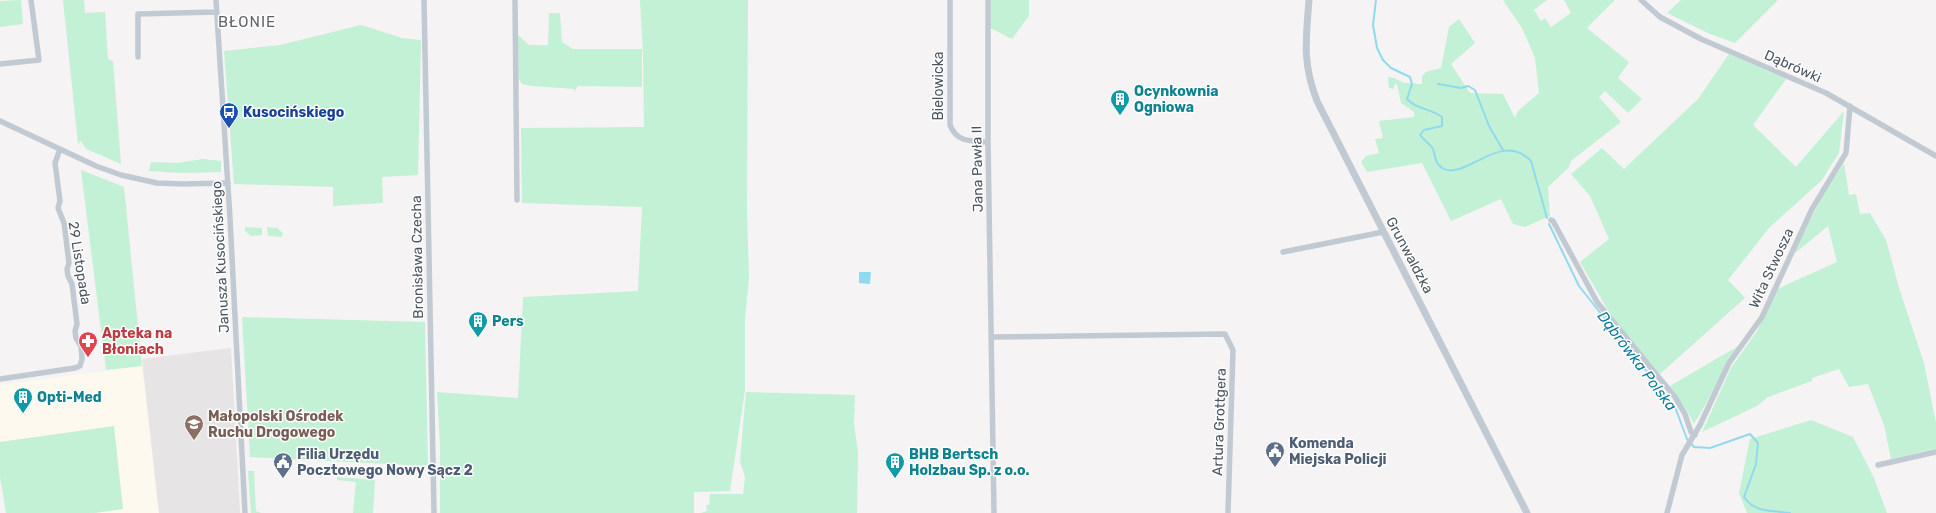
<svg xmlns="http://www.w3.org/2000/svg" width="1936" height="513" font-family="Rubik,sans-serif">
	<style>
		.commercial { fill: #fdf9ef }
		.education { fill: #e6e4e5 }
		.green { fill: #c3f1d5 }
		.water { fill: #90daee }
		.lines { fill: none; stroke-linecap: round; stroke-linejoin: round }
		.stream { stroke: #90daee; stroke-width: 2 }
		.minor { stroke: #c1cad2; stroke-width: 5.5 }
		.tertiary { stroke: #c1cad2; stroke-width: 7 }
		.labels { text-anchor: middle; stroke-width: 3; stroke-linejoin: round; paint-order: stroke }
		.street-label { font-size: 14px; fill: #4a5661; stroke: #fff }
		.culture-label { font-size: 14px; font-weight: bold; fill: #0d838f; stroke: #fff; text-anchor: start }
		.transit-label { font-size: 14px; font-weight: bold; fill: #164399; stroke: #fff; text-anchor: start }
		.health-label { font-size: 14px; font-weight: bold; fill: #be3a42; stroke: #fff; text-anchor: start }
		.education-label { font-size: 14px; font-weight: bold; fill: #785e54; stroke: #fff; text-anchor: start }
		.service-label { font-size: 14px; font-weight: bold; fill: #4e5e75; stroke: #fff; text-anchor: start }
		.neighbourhood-label { font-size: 15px; letter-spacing: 1px; fill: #5f6368; stroke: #fff }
		.water-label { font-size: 15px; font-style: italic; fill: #0c7c9b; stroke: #fff }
	</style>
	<rect width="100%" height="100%" fill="#f5f3f3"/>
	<path class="commercial" d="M142,366l17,147h-64l28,-4 -9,-83 -114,16v-57z"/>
	<path class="education" d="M231,348l9,165h-81l-17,-154z"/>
	<path class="green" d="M21,0l2,24 -23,3v-26z
		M63,0h21l1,13 20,-1 3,47 5,2 8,103 -35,-15 -5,-8 -3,3z
		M640,0h108l-1,215 2,63 -4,41v71l-15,101 -36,1v21h-254v-68l-3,-53 81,6 5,-101 115,-6 4,-84 -120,-4 -1,-75 123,-1 -1,-73z
		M988,0h41v16l-17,23 -24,-12z
		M1503,0h44l-13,10 7,11 4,-3 6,9 20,-14 -7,-13h51l-28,28 42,34 -11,16 24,21 -14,14 -23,-22 -6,6 22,25 -50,39 -2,6 -21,20 2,29 -25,11 -12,-3 -12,-25 -50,22 -29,-58 -55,9 -6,-10 5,-6 13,-3 -4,-14 8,-1 -4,-17 35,-4v-5l-13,-9 -4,-19 -3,1v4l-5,-1 -1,-11 6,1 10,5 18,1v-8l4,-4 15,-4 8,-41 10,-8 16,24 -24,21 19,29 33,1 12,24 3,-7 21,-18 -4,-35 -13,-30z
		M1681,0h97l-43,43 -25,-9 -43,-21z
		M549,13h11l2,29 11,7h69v38l-64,-1 -4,6v-3c-17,-2 -35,-1 -52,-5l-5,-8v-42l12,11h19z
		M361,25l41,13 19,2 -3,135 -36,2 1,26 -50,3v-19l-99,-3 -10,-133 56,-6z
		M1729,54l57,25 -33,46 43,42 48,-56 -5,42 -17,27 -53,48 -41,52 17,18 -85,76 -48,-57 -32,-55 29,-23 -19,-43 -19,-22 31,-26 22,21 74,-70z
		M203,159l18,2v11l-40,1 -32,-2 2,-9 26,1z
		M1844,163l5,32 7,-1 4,20 10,-1 16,27 14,51 24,72 12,60v26l-45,10 -7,-34 -16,-41 -19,3 -10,-18 -27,9v3l-44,16 -11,9 -55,26 29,-64 26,-37 20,-42 60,-27 -9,-36 -34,28c14,-32 30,-62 50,-91z
		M81,170l43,17 18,179 -36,4z
		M245,227l17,1v7l-11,1 -6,-5z
		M267,227l10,1 6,5 -1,4 -14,-1z
		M242,317l183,5 3,144 -178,-9z
		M1740,345c-17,25 -30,53 -46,79l-8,-15 -16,-23z
		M746,392l109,3 -1,29 4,28 -1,61h-156l6,-2 -1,-6h3l1,-11h33l2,-17 -5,-16z
		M1811,420l42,17 21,41 13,35h-140l-8,-20 11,-54z
		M114,426l9,83 -28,4h-89l-6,-36v-35z
		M248,471h6l2,40 5,2h-10z
		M337,477l38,3 -2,33h-20l3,-31 -19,-2z"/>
	<path class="water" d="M859,272h12l-1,12 -11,-1z"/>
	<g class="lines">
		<path class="stream" d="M1376,0l-3,25 4,23 6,12 8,8 19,9 2,7 -5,15c10,11 23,9 35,18v9l-18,4 -4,5c4,5 11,10 13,14 3,8 1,13 9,19 23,14 58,-39 89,-7l16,57
			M1438,84l23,4 7,-2 7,4 14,36 14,24
			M1549,224l30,62 96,121 12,32 7,8 16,1 40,-14 8,9 -2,21 -12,33c11,16 26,13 46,16"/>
		<path class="minor" d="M216,0l14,218 15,295
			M424,0l10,513
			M515,0l2,200
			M950,0v125c7,18 22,16 38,17
			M988,0v142l6,371
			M1641,0l19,17 41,22 125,54 110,63
			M138,57v-43l78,-2
			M0,64l39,-4 -8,-60
			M0,121l96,45 25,9 36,8 26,1 45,-1
			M1551,220l2,1 44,81 78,95 10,17 6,18 4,3
			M1283,252l100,-20
			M992,337l233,-3 8,16 -5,163
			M0,379l75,-11 5,-2 2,-7 -1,-13 -5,-8 -1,-7 2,-7 -5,-40 -4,-8 -1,-7 2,-6 -5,-40 -6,-15 2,-7 -5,-38 5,-14
			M1878,465l58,-13
			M1667,513l15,-58 18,-30 29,-62 33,-46 50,-108 34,-56 4,-47"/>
		<path class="tertiary" d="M1309,0c-3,40 -7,62 8,101l210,412"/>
	</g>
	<defs>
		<g id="building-pin" transform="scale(1)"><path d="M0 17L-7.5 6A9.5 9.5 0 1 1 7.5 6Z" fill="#0f9aa8" stroke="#fff"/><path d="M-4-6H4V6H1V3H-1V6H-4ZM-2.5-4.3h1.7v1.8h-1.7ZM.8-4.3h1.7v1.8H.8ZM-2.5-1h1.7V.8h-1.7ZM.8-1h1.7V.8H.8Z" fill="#fff"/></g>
		<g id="bus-pin" transform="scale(1)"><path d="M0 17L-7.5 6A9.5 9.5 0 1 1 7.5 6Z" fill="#1a4fb4" stroke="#fff"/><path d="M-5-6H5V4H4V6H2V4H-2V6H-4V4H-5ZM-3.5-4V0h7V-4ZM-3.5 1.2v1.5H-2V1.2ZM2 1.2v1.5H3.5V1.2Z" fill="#fff"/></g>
		<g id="pharmacy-pin" transform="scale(1)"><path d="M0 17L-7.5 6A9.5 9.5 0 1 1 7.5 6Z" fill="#e0444e" stroke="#fff"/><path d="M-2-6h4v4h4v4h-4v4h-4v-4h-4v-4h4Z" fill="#fff"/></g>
		<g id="school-pin" transform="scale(1)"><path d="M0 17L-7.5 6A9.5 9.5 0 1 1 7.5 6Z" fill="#8d6e63" stroke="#fff"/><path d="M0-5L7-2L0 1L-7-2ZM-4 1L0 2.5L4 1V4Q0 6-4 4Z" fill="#fff"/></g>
		<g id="civic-pin" transform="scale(1)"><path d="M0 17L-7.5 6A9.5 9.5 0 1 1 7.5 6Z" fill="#5c6f8a" stroke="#fff"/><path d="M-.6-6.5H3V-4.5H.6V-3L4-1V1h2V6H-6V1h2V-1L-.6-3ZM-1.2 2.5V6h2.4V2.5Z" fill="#fff"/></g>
	</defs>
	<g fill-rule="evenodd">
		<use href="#building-pin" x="1120" y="99"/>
		<use href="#bus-pin" x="229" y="112"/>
		<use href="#building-pin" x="478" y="321"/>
		<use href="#pharmacy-pin" x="88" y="341"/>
		<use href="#building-pin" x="23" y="397"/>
		<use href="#school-pin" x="194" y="424"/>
		<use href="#civic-pin" x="1275" y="451"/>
		<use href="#civic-pin" x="283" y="462"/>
		<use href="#building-pin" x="895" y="462"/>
	</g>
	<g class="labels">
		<g class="street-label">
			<text transform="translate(1793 66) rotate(24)" y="5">Dąbrówki</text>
			<text transform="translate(938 86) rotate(-90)" y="5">Bielowicka</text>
			<text transform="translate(977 169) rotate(-91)" y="5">Jana Pawła II</text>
			<text transform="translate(1410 255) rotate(62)" y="5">Grunwaldzka</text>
			<text transform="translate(220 257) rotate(-93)" y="5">Janusza Kusocińskiego</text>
			<text transform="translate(417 257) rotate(-91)" y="5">Bronisława Czecha</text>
			<text transform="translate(80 263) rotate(81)" y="5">29 Listopada</text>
			<text transform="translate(1771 268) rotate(-65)" y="5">Wita Stwosza</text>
			<text transform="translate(1219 422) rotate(-88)" y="5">Artura Grottgera</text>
		</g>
		<g class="culture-label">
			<text x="1134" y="96">Ocynkownia<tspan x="1134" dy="16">Ogniowa</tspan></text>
			<text x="492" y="326">Pers</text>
			<text x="37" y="402">Opti-Med</text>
			<text x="909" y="459">BHB Bertsch<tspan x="909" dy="16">Holzbau Sp. z o.o.</tspan></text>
		</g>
		<g class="transit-label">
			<text x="243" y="117">Kusocińskiego</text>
		</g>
		<g class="health-label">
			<text x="102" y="338">Apteka na<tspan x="102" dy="16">Błoniach</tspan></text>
		</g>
		<g class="education-label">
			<text x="208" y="421">Małopolski Ośrodek<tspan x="208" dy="16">Ruchu Drogowego</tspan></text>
		</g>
		<g class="service-label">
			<text x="1289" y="448">Komenda<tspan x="1289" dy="16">Miejska Policji</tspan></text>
			<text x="297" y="459">Filia Urzędu<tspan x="297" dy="16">Pocztowego Nowy Sącz 2</tspan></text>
		</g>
		<g class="neighbourhood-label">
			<text x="247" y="27">BŁONIE</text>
		</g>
		<g class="water-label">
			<text transform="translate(1637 361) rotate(53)" y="5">Dąbrówka Polska</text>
		</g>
	</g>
</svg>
